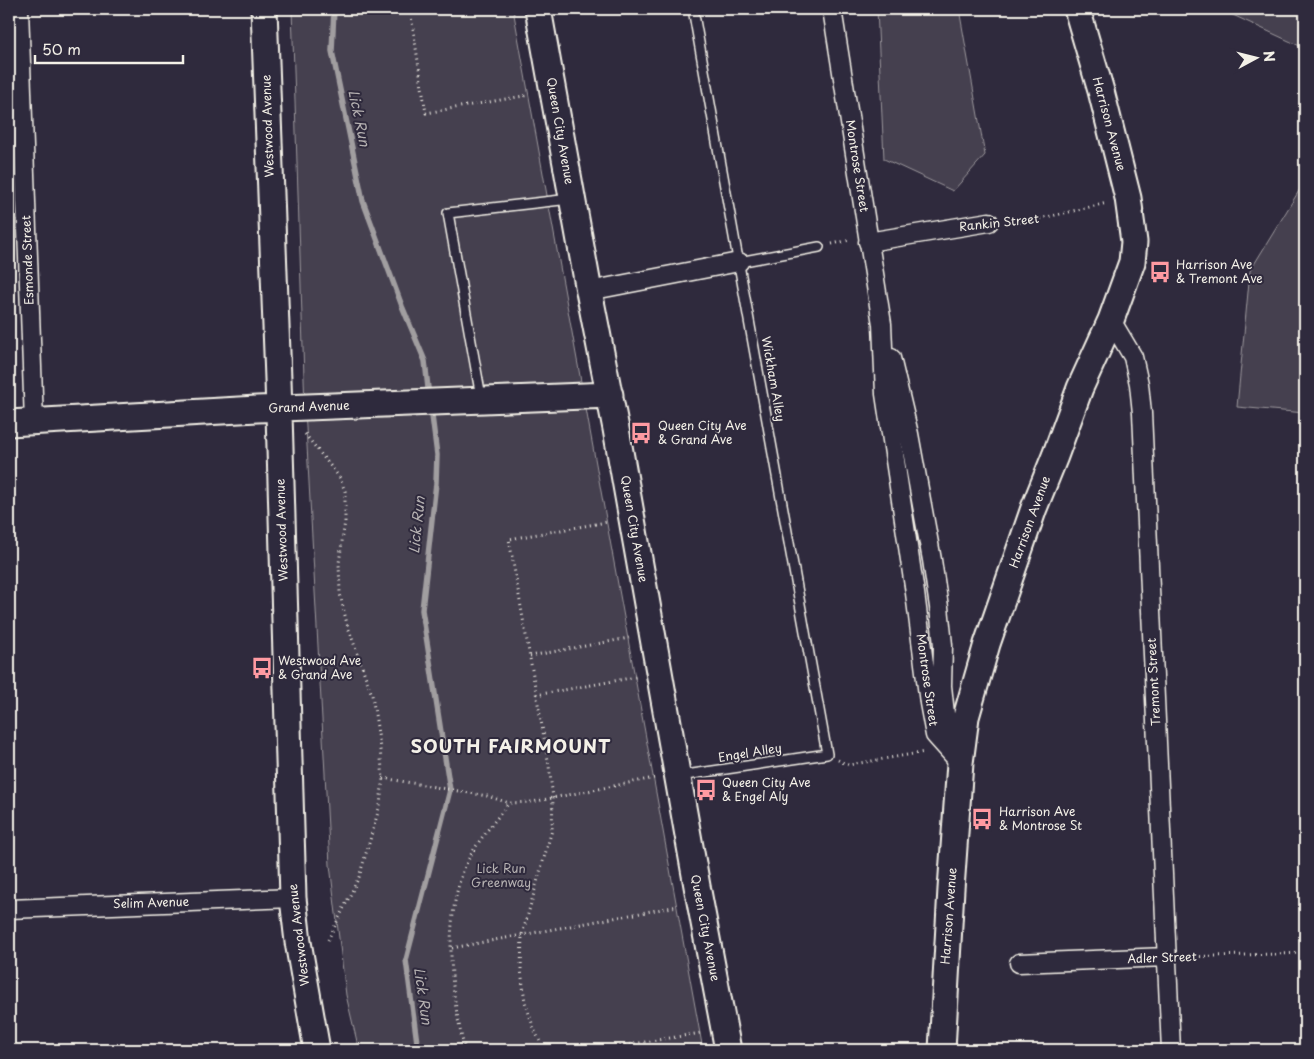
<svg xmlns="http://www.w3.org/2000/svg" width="1314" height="1059" font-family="'Playpen Sans',sans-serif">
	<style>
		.green { fill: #454050; stroke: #9c989c }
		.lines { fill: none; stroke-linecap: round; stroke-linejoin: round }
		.stream { stroke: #a19ea0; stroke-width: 5.5 }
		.lane-casing { stroke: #f4f1e8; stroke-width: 12 }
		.street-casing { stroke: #f4f1e8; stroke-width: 21 }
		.secondary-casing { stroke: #f4f1e8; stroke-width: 29 }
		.path { stroke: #f4f1e8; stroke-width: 3; stroke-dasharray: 1 4; stroke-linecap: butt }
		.lane { stroke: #2f2a3d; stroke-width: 9 }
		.street { stroke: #2f2a3d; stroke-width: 18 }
		.secondary { stroke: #2f2a3d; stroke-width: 25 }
		.labels { text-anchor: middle; stroke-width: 4; stroke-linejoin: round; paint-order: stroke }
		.street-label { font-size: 12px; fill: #f4f1e8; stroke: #2f2a3d }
		.poi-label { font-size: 12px; fill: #f4f1e8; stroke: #2f2a3d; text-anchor: start }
		.park-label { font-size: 12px; fill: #b7b3b3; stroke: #2f2a3d }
		.water-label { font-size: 14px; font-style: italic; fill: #b6b2b2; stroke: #2f2a3d }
		.district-label { font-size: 18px; font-weight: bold; letter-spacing: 1px; fill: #f4f1e8; stroke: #2f2a3d }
	</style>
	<rect width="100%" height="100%" fill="#2f2a3d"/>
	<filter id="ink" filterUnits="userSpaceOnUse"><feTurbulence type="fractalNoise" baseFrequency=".02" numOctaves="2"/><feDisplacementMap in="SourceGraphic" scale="10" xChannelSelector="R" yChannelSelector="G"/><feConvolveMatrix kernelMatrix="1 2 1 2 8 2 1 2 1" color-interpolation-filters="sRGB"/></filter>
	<g filter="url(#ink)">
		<path class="green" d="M292,9h221l190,1041h-344l-13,-55 -16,-130 -25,-456z
			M877,9h82l26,146 -32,36 -69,-32z
			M1220,9h85v38h-3z
			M1305,181v232l-68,-6 13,-136z"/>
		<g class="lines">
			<path class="stream" d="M334,9l-2,42 31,150 39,105 23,55 4,36
				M418,1050l-12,-90 44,-170 -28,-180 14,-127 1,-28 -6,-47"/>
			<g class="lane-casing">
				<path id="lane" d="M739,262l80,-15
					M481,397l-33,-184 122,-14
					M679,776l148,-22 -134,-745"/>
			</g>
			<g class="street-casing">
				<path id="street" d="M19,9l15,413
					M832,9l50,315 3,70 30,199 14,110 6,32 25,28
					M868,242l121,-20
					M589,291l150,-29
					M1111,320l22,37 6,27 3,29 29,637
					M891,358l18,76 23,126 7,47 4,38 -1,41 4,37 11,32
					M9,909l284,-11
					M1019,963l147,-6"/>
			</g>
			<g class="secondary-casing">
				<path id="secondary" d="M264,9l14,370 15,519 5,44 19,108
					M538,9l51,282 27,138 81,457 31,164
					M9,423l248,-14 353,-14
					M942,1050l9,-161 9,-126 6,-46 21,-73 47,-136 21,-52 25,-68 31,-68 21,-58 2,-20 -6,-44 -27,-107 -24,-82"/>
			</g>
			<path class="path" d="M410,9l16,104 103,-18
				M1005,222h21l81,-19
				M832,244l18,-4
				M305,434l35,44 5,13v30l-6,42 1,31 7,30 25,71 7,45 4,38 -3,27 -10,35 -11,37 -31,63
				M530,656l99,-18
				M536,695l100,-18
				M838,760l10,5 77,-13
				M383,778l104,18 22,7 23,-1 122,-24
				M452,948l226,-42
				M1185,957l120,-4
				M466,1050c-4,-8 -5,-17 -7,-26 -10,-48 -13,-109 5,-155 9,-23 30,-47 45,-66
				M544,1050l-10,-21 -9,-27 -4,-33 1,-34 30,-105 1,-32 -4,-32 -40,-227 98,-17
				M595,1050l106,-17"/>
			<use href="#lane" class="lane"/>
			<use href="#street" class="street"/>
			<use href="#secondary" class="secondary"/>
		</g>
	</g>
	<defs>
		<g id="bus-bare" transform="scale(1.725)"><path d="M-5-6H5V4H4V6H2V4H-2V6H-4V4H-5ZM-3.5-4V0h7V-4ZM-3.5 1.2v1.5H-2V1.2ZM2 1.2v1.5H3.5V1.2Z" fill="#ff9aa2" stroke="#2f2a3d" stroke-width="2.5" paint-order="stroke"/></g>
	</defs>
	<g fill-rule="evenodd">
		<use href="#bus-bare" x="1160" y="272"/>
		<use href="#bus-bare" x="641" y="433"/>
		<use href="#bus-bare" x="262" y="668"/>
		<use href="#bus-bare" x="706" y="790"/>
		<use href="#bus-bare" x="982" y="819"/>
	</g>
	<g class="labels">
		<g class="street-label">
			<text transform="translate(1109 124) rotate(75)" y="4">Harrison Avenue</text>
			<text transform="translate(268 126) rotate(-92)" y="4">Westwood Avenue</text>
			<text transform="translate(560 131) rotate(80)" y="4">Queen City Avenue</text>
			<text transform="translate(857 166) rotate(81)" y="4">Montrose Street</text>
			<text transform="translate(999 223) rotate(-6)" y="4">Rankin Street</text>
			<text transform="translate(28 260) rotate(-92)" y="4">Esmonde Street</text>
			<text transform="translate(773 379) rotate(80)" y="4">Wickham Alley</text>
			<text transform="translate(309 407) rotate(-2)" y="4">Grand Avenue</text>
			<text transform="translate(1030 522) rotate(-70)" y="4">Harrison Avenue</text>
			<text transform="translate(634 529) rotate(80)" y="4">Queen City Avenue</text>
			<text transform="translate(282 530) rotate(-92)" y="4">Westwood Avenue</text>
			<text transform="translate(927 680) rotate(82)" y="4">Montrose Street</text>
			<text transform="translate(1154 682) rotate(-93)" y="4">Tremont Street</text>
			<text transform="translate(750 753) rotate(-9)" y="4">Engel Alley</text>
			<text transform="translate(151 903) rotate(-2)" y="4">Selim Avenue</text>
			<text transform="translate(949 916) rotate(-86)" y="4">Harrison Avenue</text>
			<text transform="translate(705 928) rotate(79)" y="4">Queen City Avenue</text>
			<text transform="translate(299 935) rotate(-97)" y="4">Westwood Avenue</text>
			<text transform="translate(1162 958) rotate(-2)" y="4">Adler Street</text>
		</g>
		<g class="poi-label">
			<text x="1176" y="269">Harrison Ave<tspan x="1176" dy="14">&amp; Tremont Ave</tspan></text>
			<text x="658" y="430">Queen City Ave<tspan x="658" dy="14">&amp; Grand Ave</tspan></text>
			<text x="278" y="665">Westwood Ave<tspan x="278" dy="14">&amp; Grand Ave</tspan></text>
			<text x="722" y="787">Queen City Ave<tspan x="722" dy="14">&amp; Engel Aly</tspan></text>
			<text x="999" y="816">Harrison Ave<tspan x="999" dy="14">&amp; Montrose St</tspan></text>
		</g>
		<g class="park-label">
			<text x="501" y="873">Lick Run<tspan x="501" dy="14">Greenway</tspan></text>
		</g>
		<g class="water-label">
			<text transform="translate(359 118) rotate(78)" y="5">Lick Run</text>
			<text transform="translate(417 525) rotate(-84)" y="5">Lick Run</text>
			<text transform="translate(423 996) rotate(82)" y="5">Lick Run</text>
		</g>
		<g class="district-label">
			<text x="511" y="753">SOUTH FAIRMOUNT</text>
		</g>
	</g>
	<rect width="1314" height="1059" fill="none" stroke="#2f2a3d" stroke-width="30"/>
	<rect x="15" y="15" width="1284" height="1029" fill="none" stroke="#f4f1e8" stroke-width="2" filter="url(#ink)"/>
	<g transform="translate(1256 58) rotate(83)" stroke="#2f2a3d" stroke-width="4" paint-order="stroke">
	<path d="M0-4L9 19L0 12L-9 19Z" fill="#f4f1e8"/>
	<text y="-8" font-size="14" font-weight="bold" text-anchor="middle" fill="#f4f1e8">N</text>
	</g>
	<path d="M35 55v8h148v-8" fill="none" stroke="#f4f1e8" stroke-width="2.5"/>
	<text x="42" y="55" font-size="15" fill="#f4f1e8" stroke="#2f2a3d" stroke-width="4" paint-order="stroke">50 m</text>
</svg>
